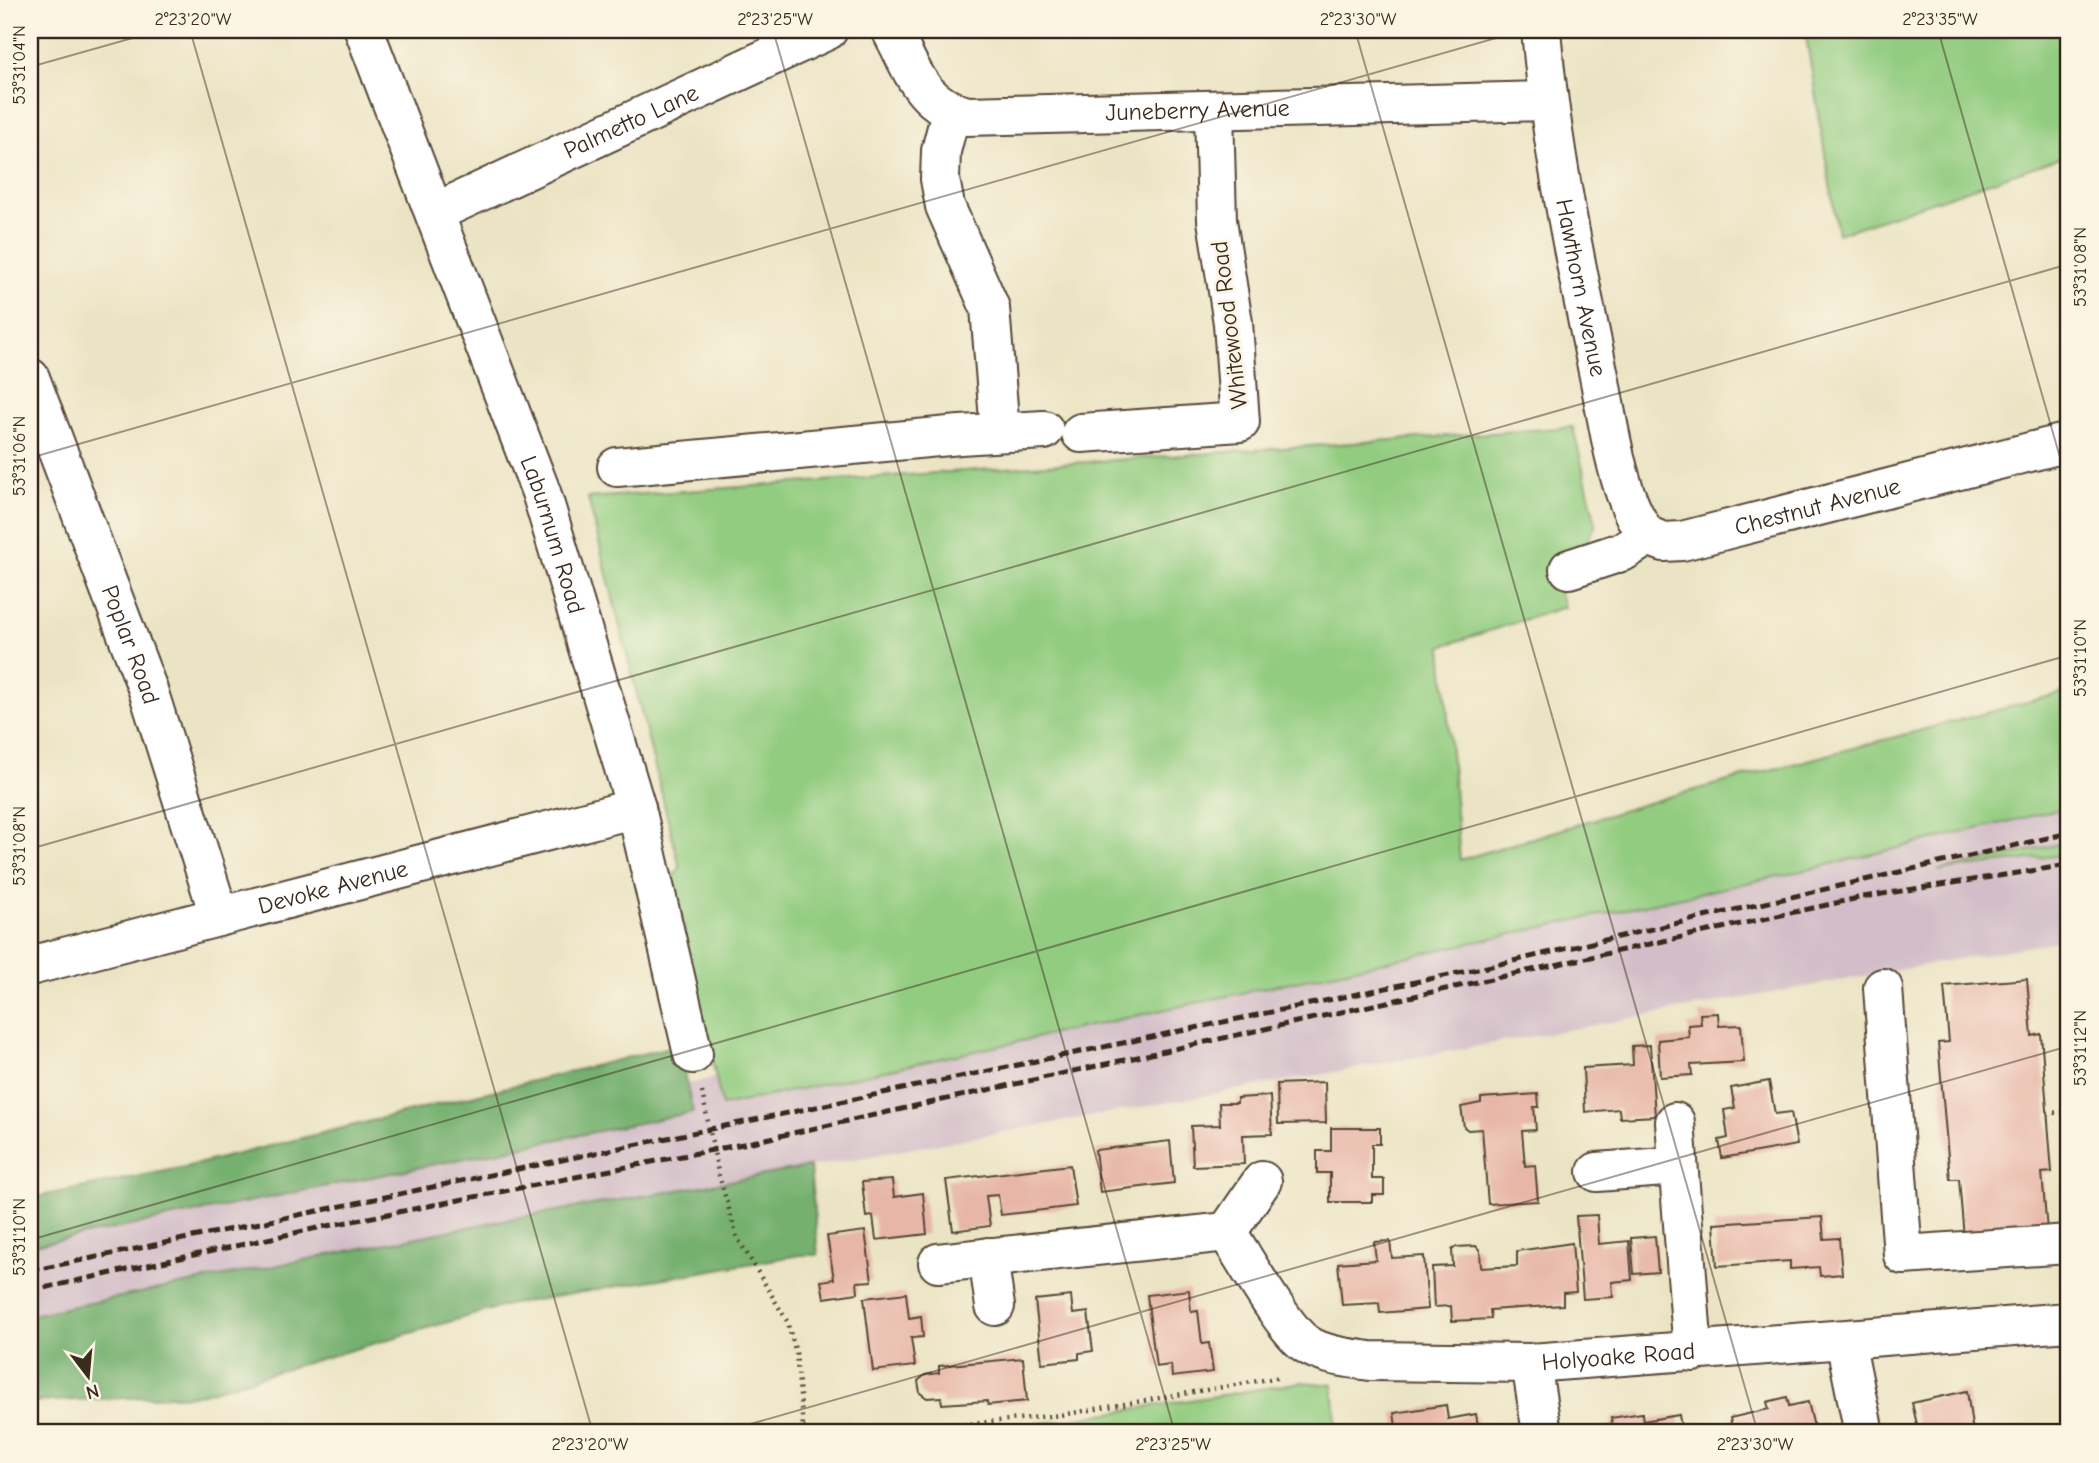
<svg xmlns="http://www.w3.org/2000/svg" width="2099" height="1463" font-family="'Comic Neue',sans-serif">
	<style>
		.industrial { fill: #d2bdc8 }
		.green { fill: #92cc80; stroke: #667b4f; stroke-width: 2 }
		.forest { fill: #75b06e; stroke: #586d46; stroke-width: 2 }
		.building { fill: #e7b6a7 }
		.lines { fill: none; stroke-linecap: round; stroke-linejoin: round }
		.minor-casing { stroke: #554637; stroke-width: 42 }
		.path { stroke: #554637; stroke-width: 4.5; stroke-dasharray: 2 5; stroke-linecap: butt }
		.minor { stroke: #fff; stroke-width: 38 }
		.rail { stroke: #3b2a1e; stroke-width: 5; stroke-dasharray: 10 5; stroke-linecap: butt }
		.ticks { fill: none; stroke: #3b2a1e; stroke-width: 2; stroke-opacity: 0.45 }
		.labels { text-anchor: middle; stroke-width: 6; stroke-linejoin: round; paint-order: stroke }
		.street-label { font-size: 24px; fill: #3b2a1e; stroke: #fcf5e5 }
		.neatline { fill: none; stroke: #3b2a1e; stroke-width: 2.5 }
		.ticks-label { font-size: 18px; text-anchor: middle; fill: #3b2a1e }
	</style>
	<rect width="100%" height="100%" fill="#fcf5e5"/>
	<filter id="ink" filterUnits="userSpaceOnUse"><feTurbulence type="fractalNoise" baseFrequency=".0143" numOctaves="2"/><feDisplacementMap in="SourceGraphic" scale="14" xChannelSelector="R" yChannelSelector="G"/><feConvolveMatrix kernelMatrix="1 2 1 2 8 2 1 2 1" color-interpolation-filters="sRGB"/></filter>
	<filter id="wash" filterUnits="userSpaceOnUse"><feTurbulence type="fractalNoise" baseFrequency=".00686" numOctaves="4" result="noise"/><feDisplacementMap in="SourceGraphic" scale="28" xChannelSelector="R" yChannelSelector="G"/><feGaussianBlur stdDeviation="1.57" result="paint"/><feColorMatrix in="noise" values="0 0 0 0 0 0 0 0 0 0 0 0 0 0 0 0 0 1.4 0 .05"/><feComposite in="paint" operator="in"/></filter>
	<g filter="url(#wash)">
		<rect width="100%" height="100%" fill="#ebe4c4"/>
		<path class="industrial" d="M2069,776v163l-1259,228 8,88h-18l-293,50 -311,90 -166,7v-189l657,-129z"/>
		<path class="green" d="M1805,30h264v125l-231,79z
			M1573,427l23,97 -9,17 -37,19 14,47 -122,39 18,214 208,-63 401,-106v116l-254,61 -1093,238 -49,-230 7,-8 -92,-370z
			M2069,842v12l-131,17z
			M1303,1382l30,3 4,48h-388l110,-12z"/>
		<path class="forest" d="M678,1045l15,67 -663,134v-48l155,-31z
			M810,1167l8,88h-18l-293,50 -311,90 -166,7v-87l463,-93z"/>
		<g id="blocks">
			<path class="building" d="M2027,979l5,57 9,-2 11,138 -10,1 5,58 -83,7 -5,-59h-9l-12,-136 11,-1 -5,-56z
				M1718,1013l1,13 22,-1 3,37 -53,3 1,10 -32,2 -2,-37 31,-3 -1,-12 13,-1 -1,-10z
				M1650,1045l5,71 -35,2 -1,-9 -34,3 -2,-44 50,-3 -1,-19z
				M1769,1081l6,33 16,-2 6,33 -75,13 -3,-18 9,-2 -4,-28 11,-2 -4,-20z
				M1325,1082l1,41 -48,1 -1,-40z
				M1538,1094l1,13h-5l2,23 -14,1 3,35 10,-1 3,36 -50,3 -6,-75 -14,1 -4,-3 -3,-20 20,-4v-5z
				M1270,1096l2,38 -29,1 1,29 -51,2 -2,-40 29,-1 -1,-22h18v-5z
				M1331,1128h49v16h-8v35h12v16h-12v7h-42v-29h-13v-22h14z
				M1170,1141l4,42 -74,9 -5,-42z
				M1070,1165l6,41 -75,9 -3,-20 -12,1 4,30 -37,5 -7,-51z
				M892,1180l2,17 29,-4 4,41 -51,6 -3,-24 -7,1 -4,-35z
				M1597,1215l2,29 30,-3 3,39 -20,2 1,15 -30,2 -7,-83z
				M1822,1217l2,22 15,-1 3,36 -22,2 -1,-9 -29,2v-8l-73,5 -3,-42z
				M865,1231l7,50 -15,1 1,11 -34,5 -3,-17 13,-2 -7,-43z
				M1655,1236l3,36 -24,2 -3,-36z
				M1390,1241l2,17 32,-2 4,53 -48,4 -1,-10 -37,2 -4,-42 38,-3 -2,-18z
				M1572,1243l4,49 -13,1v12l-73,5 1,9 -39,2 -1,-15 -17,1 -2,-40 21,-1 -1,-16 4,-3 20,-1 4,5 1,17 36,-2v-15z
				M1189,1290l2,22 7,-1 4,33 7,-1 4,29 -41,5 -1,-12 -15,2 -9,-72z
				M906,1293l3,25 12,-2 2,21 -12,1 4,28 -42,5 -9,-73z
				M1071,1296l2,18 15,-2 5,39 -14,2v6l-37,4 -7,-63z
				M1023,1358l4,43 -39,4 -1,-4 -45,3 -1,-7 -14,1 -7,-5 -2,-12 7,-6 14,-2v-7z
				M1967,1391l6,42h-54l-7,-30z
				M1787,1397l2,9 19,-4 6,25 -6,1 1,5h-76l-3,-15 39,-9 -2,-7z
				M1446,1405l2,14 28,-5 3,19h-82l-3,-20z
				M1642,1413l1,8 36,-6 3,18h-89l-1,-4 20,-4 -1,-7z"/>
		</g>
	</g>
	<g filter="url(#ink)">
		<use href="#blocks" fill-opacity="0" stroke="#554637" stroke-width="2"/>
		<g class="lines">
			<g class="minor-casing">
				<g id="minor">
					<path id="s1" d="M364,30l177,462 95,316 57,246"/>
					<path id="s2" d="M891,30c22,40 28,73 76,86l580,-15"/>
					<path id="s3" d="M1541,30c10,116 34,231 58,346 9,45 19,126 49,160"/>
					<path d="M951,112l-10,39 -1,28 5,27 45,102 10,124"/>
					<path id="s4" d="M436,212l392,-182"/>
					<path id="s5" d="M30,378l118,312 71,225"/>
					<path d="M1081,433l159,-11 -7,-99 -16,-103 -3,-109"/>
					<path d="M617,467l343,-32 84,-5"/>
					<path id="s6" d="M1569,569l55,-18 24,-15 16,6 18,-1 387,-99"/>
					<path id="s7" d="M30,966l606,-158"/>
					<path d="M1883,988l20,267 166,-11"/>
					<path d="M1675,1122l18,230"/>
					<path d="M1597,1172l81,-6"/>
					<path id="s8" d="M1227,1232c16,24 58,99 79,112 18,12 43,14 64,17l161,2 538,-41"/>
					<path d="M988,1257l7,49"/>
					<path d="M938,1263l289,-31 35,-51"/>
					<path d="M1845,1340l19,93"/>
					<path d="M1531,1363l11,70"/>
				</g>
			</g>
			<path class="path" d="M702,1092l16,80 19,65 50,84 9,32 7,74
				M2047,1113l22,-1
				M803,1427l14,6
				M794,1433l9,-6
				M873,1433l188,-18 220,-38"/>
			<use href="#minor" class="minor"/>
			<path class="rail" d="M30,1271l1457,-304 582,-134
				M30,1291l292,-64 421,-83 1120,-247 206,-32"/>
		</g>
	</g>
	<path class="ticks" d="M190,30l403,1403M773,30l402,1403M1355,30l403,1403M1938,30l131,459M30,67l131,-37M30,458l1494,-428M30,849l2039,-585M30,1240l2039,-585M719,1433l1350,-387"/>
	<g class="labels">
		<g class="street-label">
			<text dy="8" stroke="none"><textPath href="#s2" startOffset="350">Juneberry Avenue</textPath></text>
			<text dy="8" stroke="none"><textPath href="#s4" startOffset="215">Palmetto Lane</textPath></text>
			<text dy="8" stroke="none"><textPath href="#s3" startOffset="261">Hawthorn Avenue</textPath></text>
			<text transform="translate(1229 325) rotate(-97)" y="8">Whitewood Road</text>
			<text dy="8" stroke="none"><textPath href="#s6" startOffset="261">Chestnut Avenue</textPath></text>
			<text dy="8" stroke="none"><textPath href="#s1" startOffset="539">Laburnum Road</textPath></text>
			<text dy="8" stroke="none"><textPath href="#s5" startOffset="285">Poplar Road</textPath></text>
			<text dy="8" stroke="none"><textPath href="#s7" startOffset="313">Devoke Avenue</textPath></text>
			<text dy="8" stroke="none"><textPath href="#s8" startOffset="453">Holyoake Road</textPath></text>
		</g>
	</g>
	<rect width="2099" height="1463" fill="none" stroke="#fcf5e5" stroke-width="77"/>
	<g transform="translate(88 1376) rotate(164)" stroke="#fcf5e5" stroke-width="5" paint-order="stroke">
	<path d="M0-5L12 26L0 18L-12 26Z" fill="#3b2a1e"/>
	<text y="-10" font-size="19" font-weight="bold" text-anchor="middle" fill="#3b2a1e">N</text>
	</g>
	<rect x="38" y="38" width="2022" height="1386" class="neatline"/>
	<g class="ticks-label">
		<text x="193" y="25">2°23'20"W</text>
		<text x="775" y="25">2°23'25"W</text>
		<text x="1358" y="25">2°23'30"W</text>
		<text x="1940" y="25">2°23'35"W</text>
		<text transform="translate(19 65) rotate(-90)" y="6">53°31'04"N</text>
		<text transform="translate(2080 267) rotate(-90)" y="6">53°31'08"N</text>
		<text transform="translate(19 456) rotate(-90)" y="6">53°31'06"N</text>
		<text transform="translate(2080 658) rotate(-90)" y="6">53°31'10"N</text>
		<text transform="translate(19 846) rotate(-90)" y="6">53°31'08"N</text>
		<text transform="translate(2080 1048) rotate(-90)" y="6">53°31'12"N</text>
		<text transform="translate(19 1237) rotate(-90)" y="6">53°31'10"N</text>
		<text x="590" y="1450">2°23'20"W</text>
		<text x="1173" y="1450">2°23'25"W</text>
		<text x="1755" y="1450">2°23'30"W</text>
	</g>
</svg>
